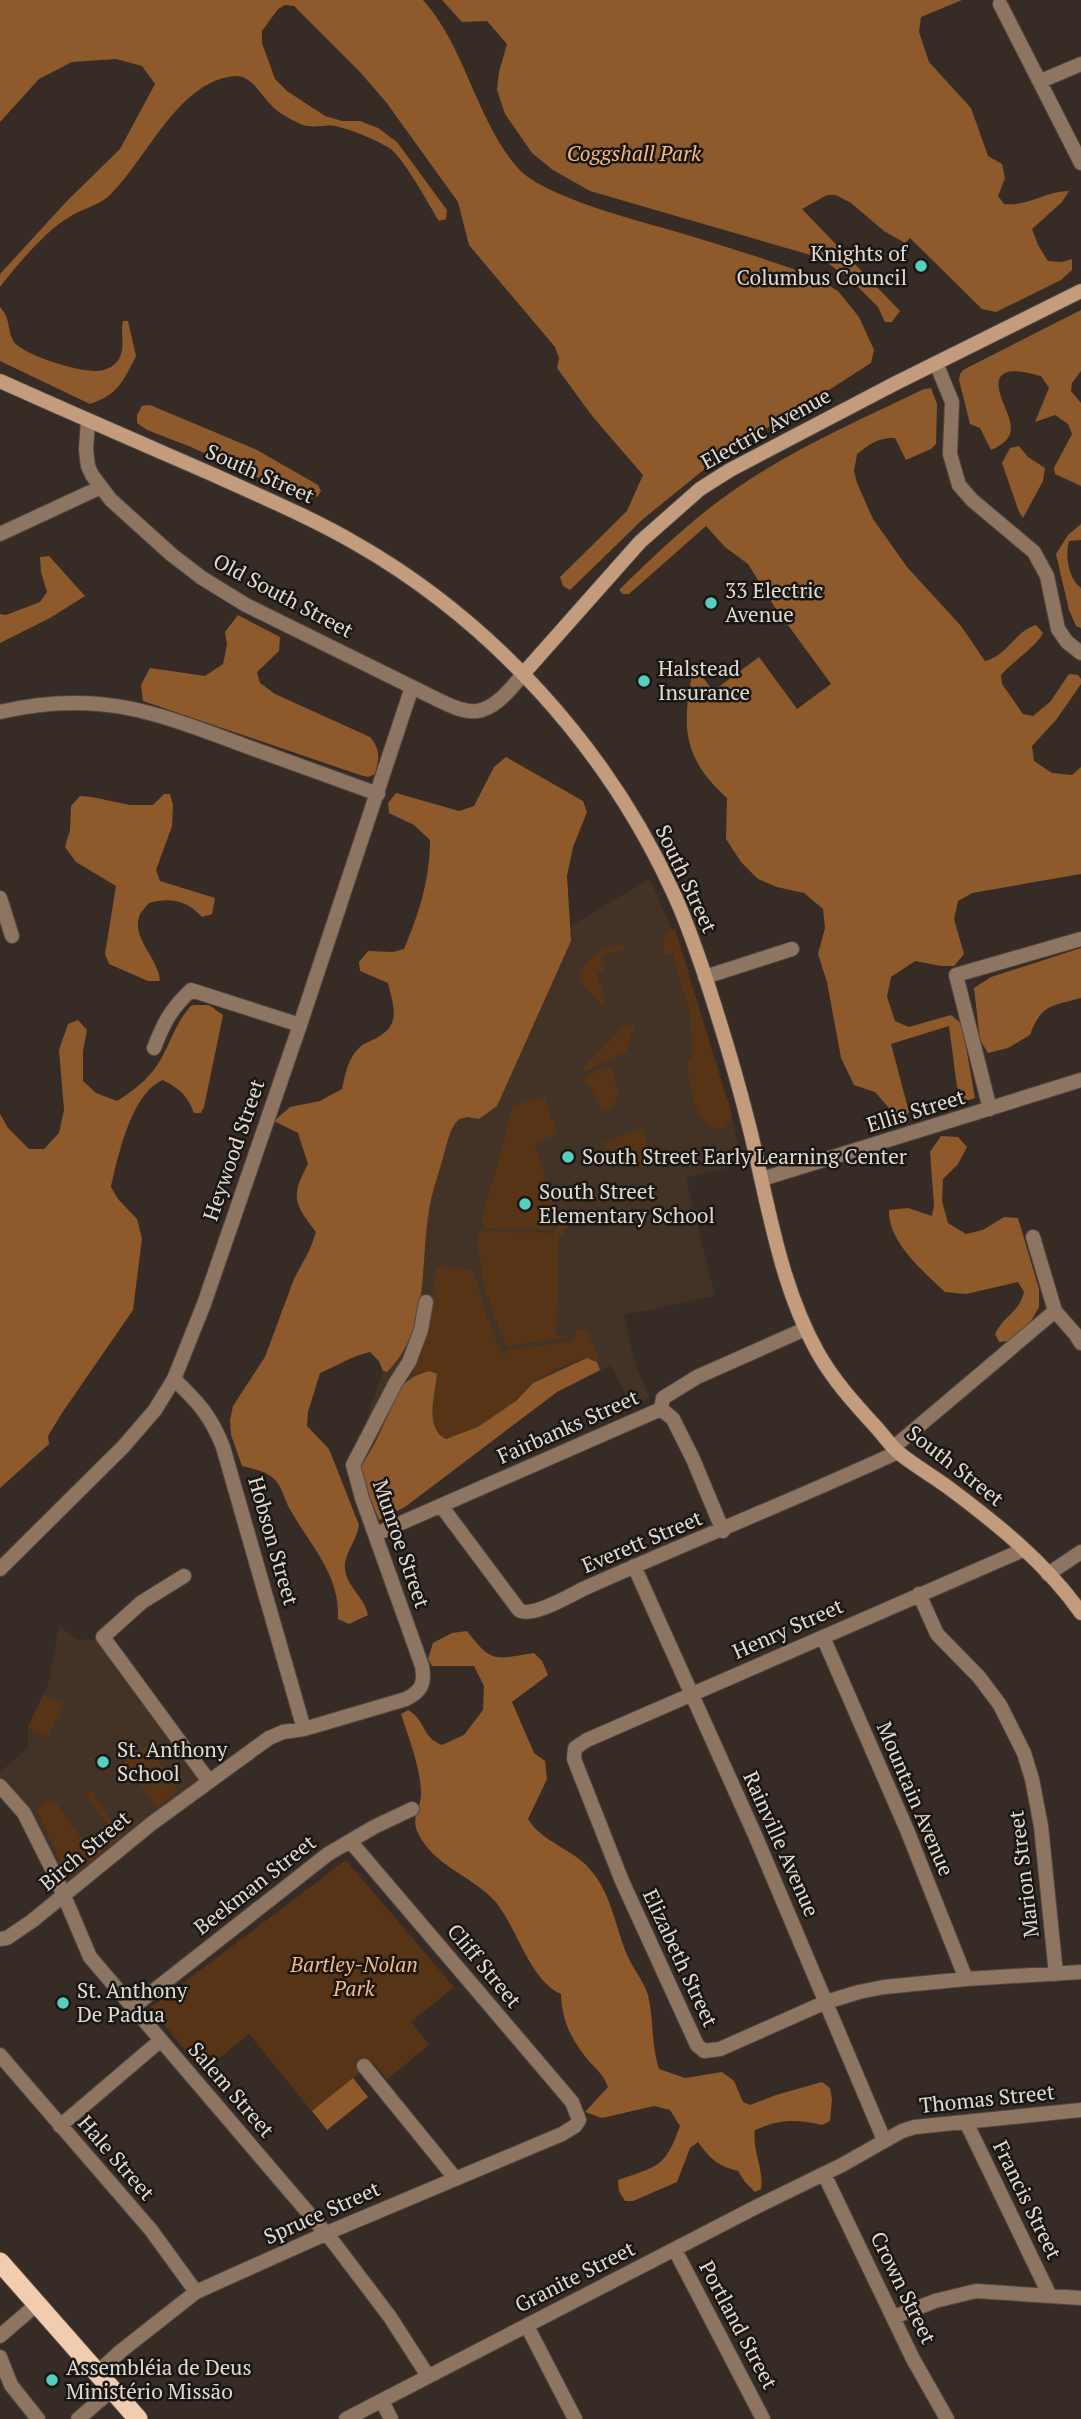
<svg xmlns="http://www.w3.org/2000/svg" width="1081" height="2419" font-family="'PT Serif',serif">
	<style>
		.built { fill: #423326 }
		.green { fill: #563415 }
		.forest { fill: #8e5a2b }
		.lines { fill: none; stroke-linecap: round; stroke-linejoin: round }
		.minor-casing { stroke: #514841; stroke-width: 16 }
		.tertiary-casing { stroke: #514841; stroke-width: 16 }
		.secondary-casing { stroke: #514841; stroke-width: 16 }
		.trunk-casing { stroke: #514841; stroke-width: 21 }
		.minor { stroke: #8d7561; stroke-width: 14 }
		.tertiary { stroke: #8d7561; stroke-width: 14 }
		.secondary { stroke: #c29c7d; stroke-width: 14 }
		.trunk { stroke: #f1ccae; stroke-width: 19 }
		.poi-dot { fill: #58cec0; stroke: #1a1612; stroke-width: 2.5 }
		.labels { text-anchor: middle; stroke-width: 5; stroke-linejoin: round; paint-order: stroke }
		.park-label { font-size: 21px; font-style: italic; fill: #f6b985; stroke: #1a1612 }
		.poi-label { font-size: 21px; fill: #e0dad5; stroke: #1a1612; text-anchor: start }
		.street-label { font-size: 21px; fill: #e0dad5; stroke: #1a1612 }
	</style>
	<rect width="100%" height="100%" fill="#362c25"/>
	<path class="built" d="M650,879l28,64 52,168 13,53 -57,14 29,118 -91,19 11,48 14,34 -11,8 -6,3 -21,-43 -54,27 -152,115 -28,12 -18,-49 16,-27 -11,-16 30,-88 -2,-315 35,-106 118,60 25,-52z
		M59,1626l17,13 17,1 10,-3 105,143 -144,117 -8,-20 -56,-91v-14l28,-24v-21l20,-42z"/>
	<path class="green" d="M675,929l57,186 -1,6 -5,4 1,4c-32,5 -34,-37 -40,-60v-9l6,-3 -4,-48 -17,-56 -7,2 -3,-2 4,-21z
		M621,944l5,5 -25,7 4,14 -8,3 9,30 -4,2 -22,-23 -2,-7c10,-19 23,-25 43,-31z
		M633,1023l1,4 -8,25 -41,19 -3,-2 40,-42z
		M610,1067c7,17 16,40 -8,44l-8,-17 -11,-15 18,-10z
		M544,1096l13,38 -21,9 -1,8 3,3 21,65 -9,11 -65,-2 -3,-8 31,-114z
		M642,1128l7,23 -7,3 4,14 -22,-9 -15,2 -3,-3 -3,-15z
		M561,1223h4l2,5 -3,1v6h-5l-3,101 15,1 -64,9c-14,-31 -32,-79 -28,-113l4,-2 70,2z
		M438,1266l35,4 15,49 14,35 6,-2 -1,-2 67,-9 2,-11h10l14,30 -3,1c-1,0 -9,-3 -10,-3 -11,0 -46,19 -54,25 -8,6 -12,14 -20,20 -14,11 -74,57 -80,20 -3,-14 2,-34 4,-48l-8,-4 -14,5 -1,-8 16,-58 6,-40z
		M43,1695l20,9 -15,33 -20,-10z
		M148,1745l30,46 -21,17 -33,-46z
		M93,1789l3,10 26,37 -12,10 -10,-14 7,-7 -22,-31z
		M48,1801l2,3 5,-3 29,41 8,-5 12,15 -16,13 -17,-14 14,15 -4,4 -11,1 -9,-8 -25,-54z
		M346,1860l108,127 -43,35 18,23 -42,34 -14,-16 -20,15 15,19 -41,33 -78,-96 -46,37 -53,-63z"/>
	<path class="forest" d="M0,0h423c43,48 52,118 94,167 24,29 118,53 157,64 46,14 92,28 137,44l27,16 21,26 15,33 -3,13 -78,50 -66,38 -84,68 -73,71 -7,-4 -3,-9 67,-66 16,-36 -50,-58 -36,-49 2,-10 -4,-11 -86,-102 -11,-43 -72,-100 -26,-30 -66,-66 -9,-1 -7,4 -16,22v12l13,36 12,12 38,25 17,5h18l18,7 19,14 50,68 -1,9 -7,2c-13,-21 -30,-54 -47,-71 -10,-8 -40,-20 -53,-23 -12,-4 -23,2 -36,-2 -10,-4 -25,-12 -32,-20 -10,-10 -19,-29 -35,-29 -56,3 -89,82 -124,117 -12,13 -27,14 -41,23 -25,14 -53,48 -71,71v-13l67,-73 53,-52 35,-65 -13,-18 -26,-7 -44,3 -33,17 -39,43z
		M442,0h520l-41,17 -2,15 10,30 42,46 17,48 14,8 3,14 -7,18 6,8c23,3 42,-13 65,-13l-7,11 -30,27 6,16 10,16 14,1 10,-3v11l-11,10 -65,32 -14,-3 -72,-71 -5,5 -21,-12 -33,-28 -15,-8h-9l-25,14 98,102 -8,11h-7l-7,-15 -25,-25 -32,-24 -231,-67 -37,-21 -21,-17 -27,-39 -8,-24 2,-18 8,-28 -20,-23 -25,1z
		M0,307c12,14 6,22 14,35 9,13 65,30 82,29 9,0 18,-4 23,-12 7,-12 1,-26 4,-38h5l8,35c-12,24 -18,39 -46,48l-90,-43z
		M1081,310v61l-9,12 -1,8 10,12v83l-26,-12 -1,-6 18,-34 -4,-10 -13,-9 -20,7 14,-34 -8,-12c-13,-3 -47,-14 -42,13 4,24 29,45 -8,61l-11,-22 -10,-4 -11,-44 1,-6 3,-4z
		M931,388l6,16 -1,40 -5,5 -25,11 -11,-22c-16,-1 -27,7 -38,16l-3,17 3,12 16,36 34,48 54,59 24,35c22,-5 30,-30 51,-36l7,8c-5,12 -31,29 -42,42l1,9 21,30 10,2 17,-14 19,-28 9,1 3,4v5l-25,36 -24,26 2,15 18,12 20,2 9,-8v107l-109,19 -14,8 -4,18 10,35 -10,12h-13l-26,-5 -24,16 -4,20 8,24 14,6 42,-12 11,9 13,74 -9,3 -9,-14 -8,-61 -58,18 18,68 -6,8 -8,-5 -20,-23 -21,-7 -13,-27 -14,-76 -9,-28 7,-26 -2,-19 -19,-16 -27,-6 -19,-8 -17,-17 -15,-23 1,-41c-47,-42 -45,-75 -33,-133l19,26 46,-34 38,52 34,-25 -57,-78 -26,-42 -23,-17 -19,-21 -77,68h-6l-4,-4c38,-37 76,-74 121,-104 57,-39 122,-67 184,-97z
		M150,405l107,45 61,35 3,6 -3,5 -8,3 -11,-3 -108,-49 -44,-17 -10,-7v-8l5,-9z
		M1019,446l9,11 17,11 -2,13 -20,37 -4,-6 -17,-49 8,-15z
		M1081,524v16l-12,1c-4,15 -1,37 12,47v40l-5,-2 -7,-16 -13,-56 12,-19z
		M49,556l36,40 -35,22 -50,25v-29l6,1 34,-13 7,-10 -6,-20 -1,-15z
		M238,615l42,22 -1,14 -22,21 3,11 15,11 95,43c11,13 9,21 5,37l-7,3 -8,-2 -217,-74 -2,-16 9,-17 55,8 18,-12 4,-19 -2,-13z
		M506,757l77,44 4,11 -14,35 -6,29 4,65 -74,165 -18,13 -11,-2 -9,2c-10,10 -12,25 -16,39 -5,17 -11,34 -14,52 -9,54 1,120 -42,162l-4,-1 -4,-10 -9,-9c-21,5 -31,13 -50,21l-12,39 -1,14 22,23 30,76c-2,14 -12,25 -14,38 -2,22 19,32 23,52l-19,9 -11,-5c2,-45 -27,-72 -47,-108 -6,-9 -8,-22 -15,-30 -8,-10 -22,-12 -34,-15l-11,-31 -1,-15 3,-14 32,-49 29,-78 16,-30 6,-17c-23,-29 -25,-36 -8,-68l-10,-31 -24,-12 16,-14 30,-6 22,-12c3,-14 6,-31 17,-41 4,-5 13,-7 19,-11 24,-13 15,-32 10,-54l-28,-12 -1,-9 9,-11 25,1 11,-3c15,-35 26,-70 26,-109l-16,-15 -25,-12 -1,-10 8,-10 63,18 15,-5 20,-39z
		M164,794h6l3,11 -1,21 -16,44 4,11 55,17 -3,16 -10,3c-15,-17 -32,-20 -53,-14 -3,4 -9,9 -10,14 -7,22 20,42 21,64h-12l-39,-17 -4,-10 11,-68 -40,-24 -11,-15 5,-17 1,-24 9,-10 12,1 38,8h23z
		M1081,948v50c-29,8 -40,6 -51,37l-22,13 -20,5 -8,-13 -6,-52 17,-11z
		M192,1005h17l14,10 -19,92 -3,6h-7c-7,-18 -14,-24 -31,-33 -32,13 -45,77 -52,107l7,12 19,20 5,19 -9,72 -71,103 -14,23 1,8 -49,44v-374l8,14 21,21h15l15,-16 5,-23 -5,-60 9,-26 10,-4 9,10 -4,21v30l13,12 21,8c17,-10 35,-25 44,-42 10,-18 16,-39 31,-54z
		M941,1136l17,1 9,10 -9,17 -15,15 -1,22 6,22 18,11 17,-4 21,-13 14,1 21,71v18l-8,14 -23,20 -9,1 -4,-8c9,-19 24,-21 29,-42l-6,-10 -52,12 -21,-2c-22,-21 -57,-50 -56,-82l19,-2 24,8 2,-11 -4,-53z
		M587,1358l10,4 3,8 -43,22 -152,115 -26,13 -20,-50 16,-27 27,-58 13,-9 14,-5 8,3c-2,20 -13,55 9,65l32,-12 38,-26 17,-18z
		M467,1631c25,33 28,28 67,22l8,8 6,14 -36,27 22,51 11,8 2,18 -19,40c15,25 48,30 65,54 19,24 23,56 35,84 6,13 16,25 20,38 6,25 3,50 11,74l26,9 37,-6 12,9 9,21 7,3 26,-10 46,-13 8,6 2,11 -2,22 -8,4c-26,-6 -42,-6 -67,5 -3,21 9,38 6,59l-6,3 -10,-10 -7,-11c-21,-6 -27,-11 -40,-29l-8,6 -13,34 -44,19h-8l-6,-10 -1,-11c40,-14 47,-12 62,-54l-10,-16 -16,-4 -52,12 -17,-6 23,-25c-4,-12 -12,-18 -20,-27 -17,-21 -26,-39 -27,-66 -32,-14 -44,-68 -67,-94 -24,-25 -61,-35 -76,-67 -8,-16 4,-26 3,-41 -1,-26 -12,-53 -20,-78l7,-4c18,10 13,27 34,35l22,-10 19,-25 1,-24 -10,-20h-42l-4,-7 5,-16 19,-10z
		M353,2078l15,19 -41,33 -15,-19z"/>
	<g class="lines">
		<g class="minor-casing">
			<path id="minor" d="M1000,4l81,159
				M1041,81l40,-17
				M936,363l16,39 -2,52 9,31 13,15 62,52 13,24 11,53 9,13 14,11
				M88,420l-2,30 2,16 4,9 19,25 61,55 30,23 44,27 166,82
				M0,534l99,-46
				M0,712c96,-23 155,0 243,33 45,16 90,33 135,49
				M0,898l12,38
				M705,977l87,-28
				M154,1048c10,-26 17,-39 37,-58l109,35
				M990,1109l-34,-134 125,-36
				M762,1179l319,-99
				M1033,1237l22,74 21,24 5,8
				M174,1379c24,23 37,37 49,68l81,282
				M661,1409l12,10 20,40 30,72
				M894,1447l161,-136
				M442,1507l77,103c13,8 50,-14 64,-21 105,-47 211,-89 315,-137
				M376,1534l285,-125 2,-11 34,-21 108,-48
				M1023,1550l-436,190 -12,8 -1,11 48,122 75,164 7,6 16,-2 106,-47 33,-10 25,-5 82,-8 115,-7
				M634,1566l121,269 129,305
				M1048,1574l33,-22
				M184,1576l-42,26 -39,35 105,143
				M919,1594l18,40 42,43 21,28 24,48 8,26 9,47 15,148
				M823,1637l84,193 59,149
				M0,1786l24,27 32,64 34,80 244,286 56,74 38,59
				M0,1939l7,-1 25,-17 119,-97 118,-86 14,-6 21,-3 102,-30c16,-8 19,-16 16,-33l-60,-168 -9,-33 43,-83 13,-20 12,-32 5,-28
				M133,2007l195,-153 46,-27 38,-18
				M0,2055l151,175 45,62
				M364,2066l91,112
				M966,2122l84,174
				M60,2126l101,-86
				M824,2174l89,185 34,60
				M675,2250l88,169
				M894,2317l41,-16 41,-10 105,7
				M527,2326l48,93
				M0,2336l36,-31
				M0,2357l11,28 27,34
				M97,2373l24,-22 75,-59 138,-62 228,-96 13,-8 4,-6 -7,-18 -222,-261
				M382,2401l9,18
				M78,2419l35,-30
				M346,2419l410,-212 86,-42 60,-34 13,-4 166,-17"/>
		</g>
		<g class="tertiary-casing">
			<path id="tertiary" d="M0,1569l123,-122 32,-37 19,-31 30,-75 96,-279 112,-338c56,27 68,42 111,-13"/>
		</g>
		<g class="secondary-casing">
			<path id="secondary" d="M0,381c71,32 143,63 214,94 48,22 96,42 141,68 137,78 251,204 317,347 14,29 24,59 34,89 17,52 33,105 46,159 17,72 29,149 66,215 16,28 36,50 58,74 8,9 15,19 23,26 16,13 34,23 50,35 47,35 98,76 132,125
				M523,674l117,-132 60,-53 30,-19 164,-86 187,-93"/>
		</g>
		<g class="trunk-casing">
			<path id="trunk" d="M0,2262l138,157"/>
		</g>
		<use href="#minor" class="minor"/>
		<use href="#tertiary" class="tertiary"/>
		<use href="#secondary" class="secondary"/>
		<use href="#trunk" class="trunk"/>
	</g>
	<g class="poi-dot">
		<circle cx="921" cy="266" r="7"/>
		<circle cx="711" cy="603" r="7"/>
		<circle cx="644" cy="681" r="7"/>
		<circle cx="568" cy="1157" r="7"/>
		<circle cx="525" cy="1204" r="7"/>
		<circle cx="103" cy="1762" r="7"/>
		<circle cx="63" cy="2003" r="7"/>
		<circle cx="52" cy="2380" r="7"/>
	</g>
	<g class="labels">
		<g class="park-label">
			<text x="634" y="161">Coggshall Park</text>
			<text x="354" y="1972">Bartley-Nolan<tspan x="354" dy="24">Park</tspan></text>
		</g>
		<g class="poi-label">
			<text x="907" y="261" text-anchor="end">Knights of<tspan x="907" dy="24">Columbus Council</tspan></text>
			<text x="725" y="598">33 Electric<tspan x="725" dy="24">Avenue</tspan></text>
			<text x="658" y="676">Halstead<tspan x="658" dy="24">Insurance</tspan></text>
			<text x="582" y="1164">South Street Early Learning Center</text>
			<text x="539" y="1199">South Street<tspan x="539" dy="24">Elementary School</tspan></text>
			<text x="117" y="1757">St. Anthony<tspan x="117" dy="24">School</tspan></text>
			<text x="77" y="1998">St. Anthony<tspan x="77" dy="24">De Padua</tspan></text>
			<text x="66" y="2375">Assembléia de Deus<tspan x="66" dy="24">Ministério Missão</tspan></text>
		</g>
		<g class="street-label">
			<text transform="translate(766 429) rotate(-29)" y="7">Electric Avenue</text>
			<text transform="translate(260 474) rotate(24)" y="7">South Street</text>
			<text transform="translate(283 596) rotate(28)" y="7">Old South Street</text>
			<text transform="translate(686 879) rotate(65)" y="7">South Street</text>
			<text transform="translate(916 1111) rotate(-17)" y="7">Ellis Street</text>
			<text transform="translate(234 1150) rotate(-71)" y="7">Heywood Street</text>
			<text transform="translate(568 1427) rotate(-24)" y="7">Fairbanks Street</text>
			<text transform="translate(955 1466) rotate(38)" y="7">South Street</text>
			<text transform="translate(273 1541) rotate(74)" y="7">Hobson Street</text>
			<text transform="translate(642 1542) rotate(-23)" y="7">Everett Street</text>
			<text transform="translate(401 1544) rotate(71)" y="7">Munroe Street</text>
			<text transform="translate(788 1629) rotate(-24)" y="7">Henry Street</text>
			<text transform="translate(915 1799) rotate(67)" y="7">Mountain Avenue</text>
			<text transform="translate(781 1844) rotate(66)" y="7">Rainville Avenue</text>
			<text transform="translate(85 1851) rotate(-40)" y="7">Birch Street</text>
			<text transform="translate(1024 1874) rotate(-97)" y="7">Marion Street</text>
			<text transform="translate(255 1885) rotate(-38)" y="7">Beekman Street</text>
			<text transform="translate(680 1958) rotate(65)" y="7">Elizabeth Street</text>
			<text transform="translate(484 1966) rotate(50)" y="7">Cliff Street</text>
			<text transform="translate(231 2090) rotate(49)" y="7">Salem Street</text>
			<text transform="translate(987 2099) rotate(-6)" y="7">Thomas Street</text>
			<text transform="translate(116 2158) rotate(49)" y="7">Hale Street</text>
			<text transform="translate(1027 2200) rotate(64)" y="7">Francis Street</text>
			<text transform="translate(322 2213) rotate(-24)" y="7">Spruce Street</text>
			<text transform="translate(575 2277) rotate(-27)" y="7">Granite Street</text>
			<text transform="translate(903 2288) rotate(64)" y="7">Crown Street</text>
			<text transform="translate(738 2325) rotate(62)" y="7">Portland Street</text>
		</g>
	</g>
</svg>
